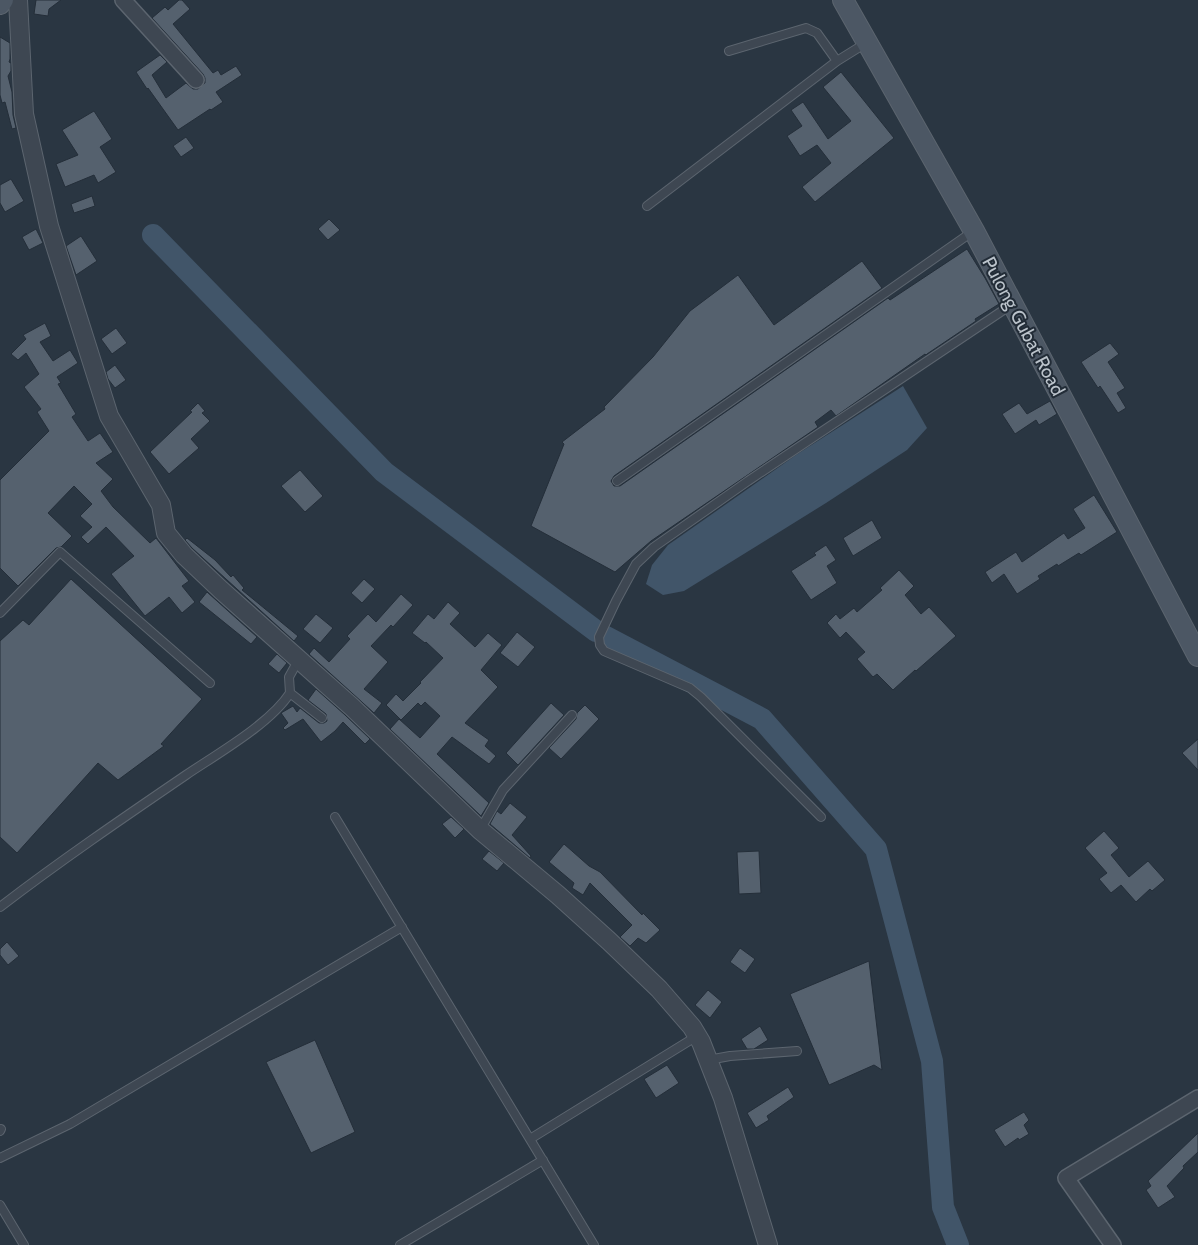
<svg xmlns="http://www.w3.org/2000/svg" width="1198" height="1245" font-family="Cabin,sans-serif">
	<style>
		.water { fill: #415569 }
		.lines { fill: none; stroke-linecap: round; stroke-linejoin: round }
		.river { stroke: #415569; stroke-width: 22 }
		.building { fill: #55616e; stroke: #242e39 }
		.service-casing { stroke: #5c656f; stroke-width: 10 }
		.minor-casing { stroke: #5c656f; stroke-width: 18 }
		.tertiary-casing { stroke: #5c656f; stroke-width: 20 }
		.secondary-casing { stroke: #5c656f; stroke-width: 22 }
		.service { stroke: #3e4752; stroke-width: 8 }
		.minor { stroke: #3e4752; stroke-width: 15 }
		.tertiary { stroke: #3e4752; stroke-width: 18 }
		.secondary { stroke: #4c5764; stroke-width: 20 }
		.labels { text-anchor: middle; stroke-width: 4; stroke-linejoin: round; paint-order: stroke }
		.street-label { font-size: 19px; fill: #bbc3cb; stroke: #222c37 }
	</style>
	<rect width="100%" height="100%" fill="#2a3642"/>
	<path class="water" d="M903,386l24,42 -20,22 -81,53 -142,88 -21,4 -17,-11 6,-19 16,-20 128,-90z"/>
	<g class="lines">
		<path class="river" d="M153,235l231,237 212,159
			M606,637l156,82 114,130 56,212 11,146 15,38"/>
	</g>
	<path class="building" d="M36,0h25l-12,9 -1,7 -14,-2z
		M179,0h3l8,9 -17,15 40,49 5,-3 3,5 15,-9 6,9 -26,17 7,10 -12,8 -1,-1 -32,21 -30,-42 -1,1 -11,-17 24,-17 7,7 -15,13 14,23 20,-15 7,6h5l7,-6v-5l-2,-4 -51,-56 13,-11 3,3z
		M0,37l10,6v16l-1,3 2,1v8l-3,5 4,16 1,23 3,13 -4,1 -7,-27 -3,1 -2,-8z
		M841,72l53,66 -79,64 -13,-15 29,-24 -14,-18 -17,11 -13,-20 15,-10 -11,-16 12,-8 25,37 23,-18 -28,-34z
		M94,111l18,28 -12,8 16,25 -18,11 -4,-8 -29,12 -9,-23 22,-9 -16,-25z
		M186,137l8,11 -13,9 -8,-11z
		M11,179l13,22 -19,11 -5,-9v-18z
		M92,196l3,10 -21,7 -3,-9z
		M329,219l11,11 -12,10 -10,-11z
		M36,229l7,14 -14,7 -7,-13z
		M81,236l16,25 -21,14 -10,-29z
		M967,249l18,29 14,26 -24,15 1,2 -49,33 -1,1 -1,-1 -89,62 -5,-6 -16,12 3,5 -167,114 -36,31 -84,-46 33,-82 -2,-2 43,-33 -1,-2 49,-50 37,-46 48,-36 36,50 88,-64 20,27 -268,188 -3,5 3,5h6l268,-188 2,2z
		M45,323l6,13 -11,6 13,19 17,-11 8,13 -21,14 4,6 -3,1 18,30 -4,3 16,24 12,-8 13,19 -17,11 17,16 -12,12 12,16 37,36 6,-5 33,43 -7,5 13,16 -13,11 -13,-16 -24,19 -34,-42 23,-18 -28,-29 -18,17 -7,-7 11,-10 -12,-11 12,-12 -18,-18 -26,27 24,23 -11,11 -5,1 -38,38 -18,-18v-88l49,-49 -12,-19 4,-3 -17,-22 15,-13 -13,-21 -8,7 -7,-6 15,-15 -3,-4z
		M116,328l11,15 -15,11 -11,-15z
		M1110,343l9,11 -11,8 17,26 -8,5 9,15 -8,5 -18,-27 -2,2 -17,-26z
		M115,365l11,15 -11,8 -7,-9 -2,-7z
		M1050,401l7,13 -18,11 -3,-5 -21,14 -13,-20 17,-11 8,11z
		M198,403l7,8 -3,2 8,8 -19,18 8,9 -30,26 -19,-22 42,-40 -2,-1z
		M300,470l23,26 -18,16 -24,-26z
		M1094,495l23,37 -36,23 -2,-2 -21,13 -1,-2 -19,12 2,3 -23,15 -13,-20 -12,9 -7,-11 31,-20 6,10 42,-29 4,6 17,-11 -12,-19z
		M872,520l10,18 -29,18 -10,-18z
		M187,538l28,22 16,17 2,-2 11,13 -2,2 56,46 -4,5 -102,-93 -7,-8z
		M826,545l10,15 -9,6 10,17 -26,17 -20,-29 25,-16 -2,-2z
		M899,570l15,16 -9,9 16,19 8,-7 27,29 -40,35 -1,-1 -22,20 -16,-16 -4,3 -16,-18 8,-7 -19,-20 -6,6 -13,-15 9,-9 4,5 14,-11 3,4 25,-22 -2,-2z
		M71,579l131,120 -41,45 3,2 -46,34 -20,-17 -81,90 -17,-16v-196l23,-21 6,5z
		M364,579l11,10 -13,14 -11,-10z
		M207,592l50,45 -6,7 -52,-42z
		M401,594l12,11 -20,22 -2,-2 -20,21 17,16 -24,27 18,14 -8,10 -65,-59 5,-6 15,14 21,-23 -3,-3 21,-22 8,8z
		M448,602l12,11 -10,11 25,23 13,-14 14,12 -21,25 17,17 -33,36 24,17 -4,6 11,10 -7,8 -37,-27 -15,17 52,49 -8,13 -91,-87 9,-10 21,19 20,-22 -15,-14 -4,4 -3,-3 -17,17 -15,-15 10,-11 7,7 18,-18 -1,-1 23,-24 -17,-16 -1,1 -13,-10 16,-19 6,5z
		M316,614l17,14 -13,15 -17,-14z
		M517,632l18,15 -17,20 -18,-14z
		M277,654l10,9 -8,10 -11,-9z
		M316,689l29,26 25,24 -5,5 -22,-22 -8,9 -14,11 -18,-23 -18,11 -2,-2 5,-5 -7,-10 12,-7 4,6 3,-4 19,15h5l3,-2 -1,-7 -18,-14z
		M551,703l13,12 -46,50 -12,-12z
		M585,705l14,14 -38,40 -12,-11 27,-29 1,-6z
		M1198,739v31l-16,-17z
		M510,803l17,14 -15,18 19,21 -1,2 -40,-34 7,-13 4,3z
		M451,817l13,12 -9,9 -13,-14z
		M1104,831l15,17 -8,7 18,22 19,-16 17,19 -13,11 -2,-2 -14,13 -15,-17 -10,8 -12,-14 8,-6 -22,-25z
		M564,844l25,22 11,6 42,43 1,-2 17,17 -14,13 -8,-5 -8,8 -10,-9 12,-12 -42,-42 -7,12 -11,-7 2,-5 -25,-21z
		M489,851l15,12 -7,8 -15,-12z
		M759,851l2,42 -22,1 -2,-42z
		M7,942l12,14 -11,9 -8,-10v-6z
		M740,948l15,11 -10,14 -15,-11z
		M869,961l13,109 -8,-5 -45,20 -39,-91z
		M708,990l14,12 -12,16 -15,-13z
		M760,1026l8,14 -14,9h-7l-6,-10z
		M315,1040l40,92 -44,21 -45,-91z
		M667,1065l12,18 -23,15 -12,-19z
		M788,1087l6,10 -27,19 2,4 -13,8 -9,-15z
		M1024,1112l5,8 -5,5 5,9 -10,6 -1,-2 -13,9 -11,-17z
		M1198,1133v19l-15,14 1,2 -17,18 8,11 -17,11 -12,-18 5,-4 -3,-5z"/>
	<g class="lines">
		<g class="service-casing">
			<path id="service" d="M729,51l77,-23 11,5 20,28
				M647,206l190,-145 29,-18
				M617,481l355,-249
				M0,613l60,-61 150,131
				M290,693l32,25
				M335,817l259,428
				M821,817l-120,-120 -11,-9 -86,-37 -4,-6 -1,-8 17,-36 20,-37 18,-17 94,-66 263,-176
				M480,830l23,-40 69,-75
				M0,907c60,-46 123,-89 186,-132 31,-21 84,-51 104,-82l-1,-16 10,-18
				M708,1060l22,-4 67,-5
				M0,1131l1,-2
				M530,1139l167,-103
				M0,1158l70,-34 332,-197
				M0,1205l24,40
				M400,1245l143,-85"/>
		</g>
		<g class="minor-casing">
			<path id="minor" d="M123,0l73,80
				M1113,1245l-47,-67 132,-80"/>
		</g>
		<g class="tertiary-casing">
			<path id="tertiary" d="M18,0l6,114 25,112 60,190 52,89 5,28 18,22 37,35 131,117 128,123 78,65 51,46 50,48 33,38 9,15 22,56 45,147"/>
		</g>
		<g class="secondary-casing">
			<path id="secondary" d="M843,0l131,231 224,425
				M0,4l3,-4"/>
		</g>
		<use href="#service" class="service"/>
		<use href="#minor" class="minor"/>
		<use href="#tertiary" class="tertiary"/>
		<use href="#secondary" class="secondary"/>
	</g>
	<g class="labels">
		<g class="street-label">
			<text transform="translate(1024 326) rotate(62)" y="7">Pulong Gubat Road</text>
		</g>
	</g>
</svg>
